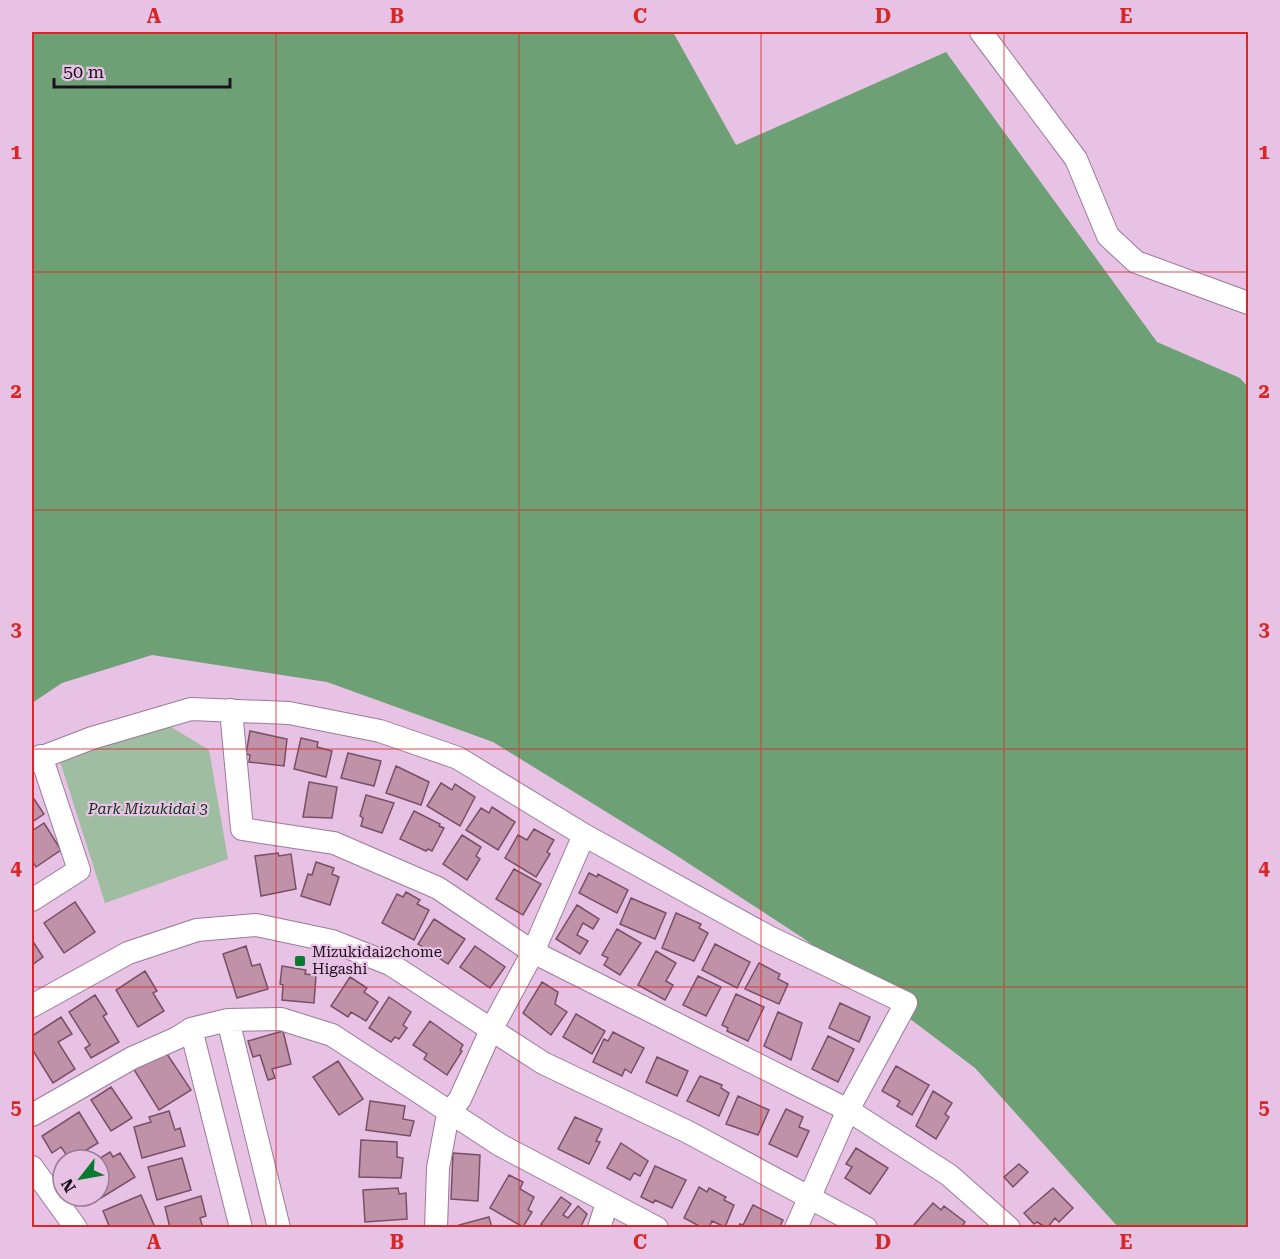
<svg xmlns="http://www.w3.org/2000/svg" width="1280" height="1259" font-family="'Roboto Serif',serif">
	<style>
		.green { fill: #9ebda1 }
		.forest { fill: #6da074 }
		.building { fill: #bf92a8; stroke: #784f64; stroke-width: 1.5 }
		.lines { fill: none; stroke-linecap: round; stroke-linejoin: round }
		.minor-casing { stroke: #9b799a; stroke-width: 24 }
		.minor { stroke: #fff; stroke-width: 22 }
		.grid { fill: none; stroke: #d62828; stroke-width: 1.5; stroke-opacity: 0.55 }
		.poi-dot { fill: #097a2f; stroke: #e7c2e5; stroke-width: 2 }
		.labels { text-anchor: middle; stroke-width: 4.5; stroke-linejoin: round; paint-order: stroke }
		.park-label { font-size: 15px; font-style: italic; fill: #0b3314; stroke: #e7c2e5 }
		.poi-label { font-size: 15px; fill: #1e111e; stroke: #e7c2e5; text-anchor: start }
		.neatline { fill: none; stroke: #d62828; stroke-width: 2 }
		.grid-label { font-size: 20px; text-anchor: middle; font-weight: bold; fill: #d62828 }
	</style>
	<rect width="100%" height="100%" fill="#e7c2e5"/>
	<path class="green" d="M171,727l38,23 19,109 -123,44 -46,-145z"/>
	<path class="forest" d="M32,32h641l63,113 210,-93 211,290 83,36 8,9v840h-130l-143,-159 -172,-130 -135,-88 -175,-108 -166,-60 -175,-27 -90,28 -30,20z"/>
	<path class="building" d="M250,731l37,8 -3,27 -35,-4 1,-7 -4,-1z
		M301,738l17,4 -1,5 15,4 -6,26 -32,-8z
		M348,753l33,8 -7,25 -33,-8z
		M396,766l33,16 -8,23 -35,-12z
		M309,782l28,5 -5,31 -29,-1z
		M441,783l11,7 3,-6 20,13 -15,29 -33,-20z
		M366,795l28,8 -12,30 -21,-7 2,-8 -3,-2z
		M32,796l12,18 -12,8z
		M492,807l23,15 -17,28 -32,-20 15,-22 8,5z
		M414,811l26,13 -1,2 5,2 -12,23 -4,-2 -2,2 -26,-12z
		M44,823l17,27 -25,17 -4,-7v-29z
		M534,829l20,11 -7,12 3,2 -14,23 -31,-19 13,-23 9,5z
		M462,835l19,12 -5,9 4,3 -13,21 -24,-16z
		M278,853l1,3 12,-2 5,35 -35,7 -6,-40z
		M316,862l18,6 -2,6 7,3 -9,28 -29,-9 7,-22 4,1z
		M514,869l27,15 -18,31 -27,-16z
		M589,873l8,4 1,-3 30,16 -11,23 -38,-20z
		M406,892l14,8 -3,4 12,6 -15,30 -32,-17 15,-29 6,3z
		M631,898l35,15 -11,26 -35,-15z
		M75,902l20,30 -31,21 -20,-30z
		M577,905l22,14 -6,10 -10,-6 -6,12 11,6 -8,13 -24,-15z
		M676,913l25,11 -2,4 9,5 -14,28 -32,-13z
		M434,919l31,20 -17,25 -30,-20z
		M617,929l24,14 -21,32 -16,-10 4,-7 -6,-3z
		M32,940l11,17 -11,8z
		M715,944l35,18 -13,26 -35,-18z
		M246,946l6,20 8,-2 8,25 -31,9 -14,-44z
		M475,946l30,21 -15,21 -30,-21z
		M656,951l20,12 -10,18 7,4 -8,15 -27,-15z
		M759,963l21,11 -2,5 10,5 -9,20 -34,-15z
		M282,966l24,4 -1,4 11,1 -2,28 -32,-3 1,-15 -3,-1z
		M145,971l12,20 -4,2 11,18 -26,16 -22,-37z
		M698,976l23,11 -15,29 -23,-11z
		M350,977l17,11 -3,4 14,10 -12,19 -15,-9 -3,5 -17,-11z
		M542,982l16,10 -3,12 12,8 -16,23 -28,-22z
		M736,994l28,13 -16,34 -21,-10 1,-3 -6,-3z
		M95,995l12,19 -4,2 16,26 -28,16 -6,-10 5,-3 -21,-33z
		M389,997l22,15 -8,13 4,3 -8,11 -4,-2 -4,5 -22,-14z
		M840,1003l30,14 -11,25 -30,-14z
		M778,1012l24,11 -11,37 -27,-14z
		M576,1014l29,17 -13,23 -29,-17z
		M61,1017l11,17 -14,8 17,27 -22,14 -21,-34v-13z
		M430,1021l33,24 -3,5 2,1 -15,24 -23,-16 3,-5 -14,-9z
		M283,1031l8,33 -19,5 3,9 -7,2 -8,-25 -7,2 -5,-16z
		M613,1032l31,16 -13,25 -6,-4 -3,7 -29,-14 11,-23 4,2z
		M828,1036l26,13 -16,33 -26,-13z
		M163,1048l28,42 -32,20 -26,-42z
		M657,1057l31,14 -11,25 -31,-14z
		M338,1061l25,38 -24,16 -26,-38z
		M896,1066l33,19 -17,30 -15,-9 3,-5 -18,-10z
		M700,1076l22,9 -1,3 8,5 -10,23 -32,-15z
		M111,1087l21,31 -21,13 -20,-31z
		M933,1091l19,12 -7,11 4,3 -13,22 -20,-13z
		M738,1096l31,14 -11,25 -32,-11z
		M370,1101l35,5 -2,13 11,2 -4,15 -44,-6z
		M786,1109l17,8 -4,10 10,4 -12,26 -28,-13z
		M169,1111l6,19 5,-2 5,18 -43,12 -8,-31 17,-5 -2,-5z
		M79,1112l19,31 -28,17 -9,-13 -9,6 -10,-17z
		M575,1117l27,12 -6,12 4,1 -11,22 -31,-15z
		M361,1140l36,2v15l6,1 -2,20 -42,-1z
		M621,1143l27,18 -8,15 -6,-3 -4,7 -23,-12z
		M856,1148l32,20 -18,26 -25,-16 7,-11 -6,-3z
		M110,1152l3,5 7,-4 15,24 -34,21 -4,-38z
		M453,1153l27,2 -2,46 -27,-2z
		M182,1158l9,32 -34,10 -9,-33z
		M1019,1164l9,8 -15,15 -9,-10z
		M655,1166l31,14 -14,28 -17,-8 -2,3 -12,-6z
		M509,1175l14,7 -3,7 14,8 -6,13 4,2 -9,15 -33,-19z
		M699,1187l8,5 2,-4 17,9 -2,3 10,5 -9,22 -13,-6 -3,7h-6l-19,-10z
		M398,1188l1,6 7,-1 1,26 -42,3 -2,-32z
		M1053,1188l20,20 -14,14 -4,-4 -8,10 -10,-6 -3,2 -10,-11z
		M141,1195l13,30 -6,3h-38l-7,-17z
		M201,1196l5,20 -6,2 3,10h-33l-5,-21z
		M561,1197l10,7 -8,11 5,3 10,-12 9,8 -7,14h-34l-5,-4z
		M933,1203l8,7 3,-4 21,16 -4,6h-44l-3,-3z
		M753,1205l30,15 -4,8h-41l2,-4 3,1z
		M489,1217l3,11h-33v-3z"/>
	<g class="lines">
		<g class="minor-casing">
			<path id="minor" d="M981,32l95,127 32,77 28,26 112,41
				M231,710l11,119 92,14 104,45 95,64 315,158 101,65 60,53
				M32,761l60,-23 99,-29 98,4 91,18 78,27 126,77 -51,117 -42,78 -31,69 -12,15 -10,54 -2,60
				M584,835l185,102 137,66 -58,107 -52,118
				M32,900l47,-30 -38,-114
				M32,1006l96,-53 69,-23 59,-5 76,16 58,23 153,99 145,69 178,96
				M228,1020l51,208
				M191,1029l50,199
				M32,1115l100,-57 45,-20 14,-9 37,-9 53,-1 51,16 168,110 157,83
				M32,1167l44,61
				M599,1228l8,-25"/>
		</g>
		<use href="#minor" class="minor"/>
	</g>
	<path class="grid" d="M276,32v1196M519,32v1196M761,32v1196M1004,32v1196M32,272h1216M32,510h1216M32,749h1216M32,987h1216"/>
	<rect class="poi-dot" x="294" y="955" width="12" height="12" rx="3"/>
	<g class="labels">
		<g class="park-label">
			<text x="148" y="814">Park Mizukidai 3</text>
		</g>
		<g class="poi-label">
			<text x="312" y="957">Mizukidai2chome<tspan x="312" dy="17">Higashi</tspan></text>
		</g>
	</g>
	<rect width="1280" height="1259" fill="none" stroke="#e7c2e5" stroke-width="66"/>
	<g transform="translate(81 1178) rotate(239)"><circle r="28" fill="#e7c2e5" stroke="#977b95" stroke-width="1.5"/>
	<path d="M0-4.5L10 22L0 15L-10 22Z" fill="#097a2f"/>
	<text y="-9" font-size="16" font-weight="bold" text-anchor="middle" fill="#1e111e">N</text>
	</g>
	<path d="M54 78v9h176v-9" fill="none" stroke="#1e111e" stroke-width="3"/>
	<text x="63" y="78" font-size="18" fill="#1e111e" stroke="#e7c2e5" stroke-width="4.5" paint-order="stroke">50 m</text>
	<rect x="33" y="33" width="1214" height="1193" class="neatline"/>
	<g class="grid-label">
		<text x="154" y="23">A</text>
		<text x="397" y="23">B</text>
		<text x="640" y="23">C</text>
		<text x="883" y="23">D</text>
		<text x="1126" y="23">E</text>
		<text x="16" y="159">1</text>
		<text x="1264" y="159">1</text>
		<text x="16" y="398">2</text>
		<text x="1264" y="398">2</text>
		<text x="16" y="636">3</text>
		<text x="1264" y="636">3</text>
		<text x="16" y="875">4</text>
		<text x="1264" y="875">4</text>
		<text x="16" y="1114">5</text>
		<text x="1264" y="1114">5</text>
		<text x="154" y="1249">A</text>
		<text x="397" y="1249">B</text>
		<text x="640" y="1249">C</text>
		<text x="883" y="1249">D</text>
		<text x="1126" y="1249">E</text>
	</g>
</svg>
